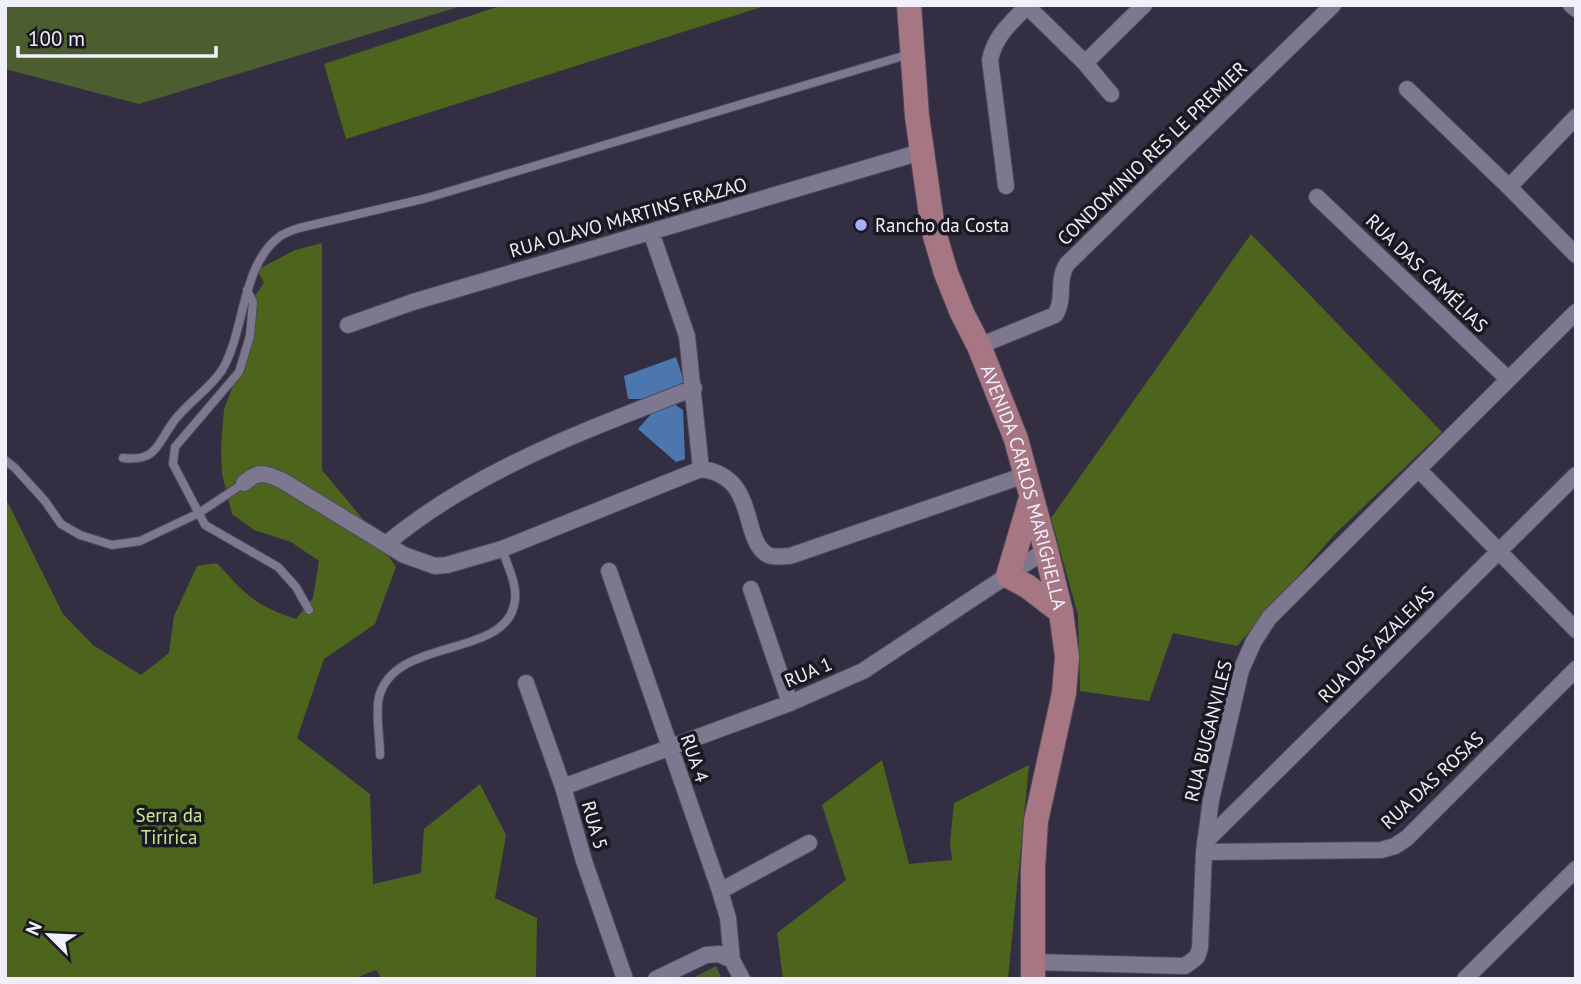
<svg xmlns="http://www.w3.org/2000/svg" width="1581" height="984" font-family="'PT Sans',sans-serif">
	<style>
		.green { fill: #4c5d30 }
		.forest { fill: #4d641d }
		.water { fill: #4b77ae }
		.lines { fill: none; stroke-linecap: round; stroke-linejoin: round }
		.service-casing { stroke: #4f4a5b; stroke-width: 10 }
		.minor-casing { stroke: #4f4a5b; stroke-width: 18 }
		.primary-casing { stroke: #4f4a5b; stroke-width: 26 }
		.service { stroke: #7d778f; stroke-width: 8 }
		.minor { stroke: #7d778f; stroke-width: 16 }
		.primary { stroke: #a67782; stroke-width: 24 }
		.poi-dot { fill: #a8b0fc; stroke: #1a1821; stroke-width: 2.5 }
		.labels { text-anchor: middle; stroke-width: 7; stroke-linejoin: round; paint-order: stroke }
		.street-label { font-size: 19px; fill: #f2effd; stroke: #1a1821 }
		.poi-label { font-size: 19px; fill: #f2effd; stroke: #1a1821; text-anchor: start }
		.park-label { font-size: 19px; fill: #c7ec8a; stroke: #1a1821 }
	</style>
	<rect width="100%" height="100%" fill="#332e42"/>
	<path class="green" d="M5,5h460l-326,99 -134,-35z
		M716,966l6,13h-31z"/>
	<path class="forest" d="M503,5h265l-422,134 -22,-75z
		M1251,234l191,198 -107,102 -98,112 -64,-13 -24,68 -69,-10 -2,-76 -27,-97z
		M322,243v227l45,54 29,43 -21,57 -51,35 -27,79 73,56 3,90 48,-11 3,-44 56,-45 26,51 -11,63 42,20 -1,61h-154l-6,-9 -23,9h-269c-7,-3 -65,0 -79,0v-477l3,1 55,111 30,31 48,30 28,-22 5,-37 23,-50 20,-3c29,32 37,42 79,56l17,-21 6,-37 -28,-19 -37,-12 -22,-16 -10,-40 -1,-27 3,-38 17,-44 13,-68 10,-14 -7,-13 38,-20z
		M882,760l27,104 43,-4 -2,-17 4,-40 75,-38 -21,214h-225l-6,-46 69,-53 -24,-75z"/>
	<path class="water" d="M676,357l9,27 -16,8 8,14 6,4 2,49 -9,3 -38,-33 14,-16 -2,-14h-22l-4,-23z"/>
	<g class="lines">
		<g class="service-casing">
			<path id="service" d="M247,290l6,12 -3,34 -11,36 -64,75 -2,17 32,61 73,42 18,20 13,23
				M123,458c34,4 34,-14 51,-37 14,-19 35,-31 48,-51 23,-38 19,-104 57,-133 5,-4 14,-7 20,-9l128,-30 483,-144
				M5,460l10,8 30,33 16,23 19,11 32,10 28,-4 59,-28 45,-30
				M380,755c0,-18 -5,-41 -1,-58 16,-62 130,-37 136,-97 2,-17 -8,-35 -13,-51"/>
		</g>
		<g class="minor-casing">
			<path id="minor" d="M1571,5l5,4
				M1027,6l58,57 26,31
				M1085,63l59,-58
				M1407,89l102,98 67,68
				M1006,186l-16,-126c5,-25 21,-37 38,-55
				M1509,187l67,-70
				M1317,197l191,182
				M651,232l36,104 14,133
				M348,325l65,-23 508,-150
				M979,346l76,-31c11,-17 1,-34 12,-51l266,-259
				M1419,470l157,160
				M244,483c15,-13 22,-10 39,-2l121,74 31,11 12,-1 55,-16 199,-80c58,7 39,71 67,86 7,3 16,1 22,1l235,-81
				M386,544c90,-75 201,-114 308,-156
				M609,571l111,320 8,27 4,42 10,19
				M751,589l39,114
				M526,683l37,104 21,74 41,118
				M563,787l227,-84 73,-32 183,-121
				M1205,842l371,-367
				M1204,852l177,-2 14,-4 12,-8 169,-169
				M720,891l89,-48
				M1033,962l152,4 12,-9 3,-9 4,-96 7,-52 30,-130 13,-29 15,-23 307,-306
				M656,979l50,-24 13,-1 13,6
				M1465,979l111,-110"/>
		</g>
		<g class="primary-casing">
			<g id="primary">
				<path id="s1" d="M909,5l8,111 16,113 13,44 16,40 17,33 37,93 30,111 15,62 6,45 -3,36 -28,128 -3,47v111"/>
				<path d="M1031,498l-23,78 19,10 34,26"/>
			</g>
		</g>
		<use href="#service" class="service"/>
		<use href="#minor" class="minor"/>
		<use href="#primary" class="primary"/>
	</g>
	<circle class="poi-dot" cx="861" cy="225" r="7"/>
	<g class="labels">
		<g class="street-label">
			<text transform="translate(1152 153) rotate(-44)" y="7">CONDOMINIO RES LE PREMIER</text>
			<text transform="translate(628 217) rotate(-16)" y="7">RUA OLAVO MARTINS FRAZAO</text>
			<text transform="translate(1427 273) rotate(44)" y="7">RUA DAS CAMÉLIAS</text>
			<text dy="7" stroke="none"><textPath href="#s1" startOffset="500">AVENIDA CARLOS MARIGHELLA</textPath></text>
			<text transform="translate(1376 644) rotate(-45)" y="7">RUA DAS AZALEIAS</text>
			<text transform="translate(808 672) rotate(-23)" y="7">RUA 1</text>
			<text transform="translate(1208 731) rotate(-76)" y="7">RUA BUGANVILES</text>
			<text transform="translate(695 758) rotate(71)" y="7">RUA 4</text>
			<text transform="translate(1432 780) rotate(-43)" y="7">RUA DAS ROSAS</text>
			<text transform="translate(595 825) rotate(74)" y="7">RUA 5</text>
		</g>
		<g class="poi-label">
			<text x="875" y="232">Rancho da Costa</text>
		</g>
		<g class="park-label">
			<text x="169" y="822">Serra da<tspan x="169" dy="22">Tiririca</tspan></text>
		</g>
	</g>
	<rect width="1581" height="984" fill="none" stroke="#f2effd" stroke-width="14"/>
	<g transform="translate(49 935) rotate(294)" stroke="#1a1821" stroke-width="5" paint-order="stroke">
	<path d="M0-5L12 26L0 18L-12 26Z" fill="#f2effd"/>
	<text y="-10" font-size="19" font-weight="bold" text-anchor="middle" fill="#f2effd">N</text>
	</g>
	<path d="M18 46v10h198v-10" fill="none" stroke="#f2effd" stroke-width="3.5"/>
	<text x="28" y="46" font-size="21" fill="#f2effd" stroke="#1a1821" stroke-width="5" paint-order="stroke">100 m</text>
</svg>
